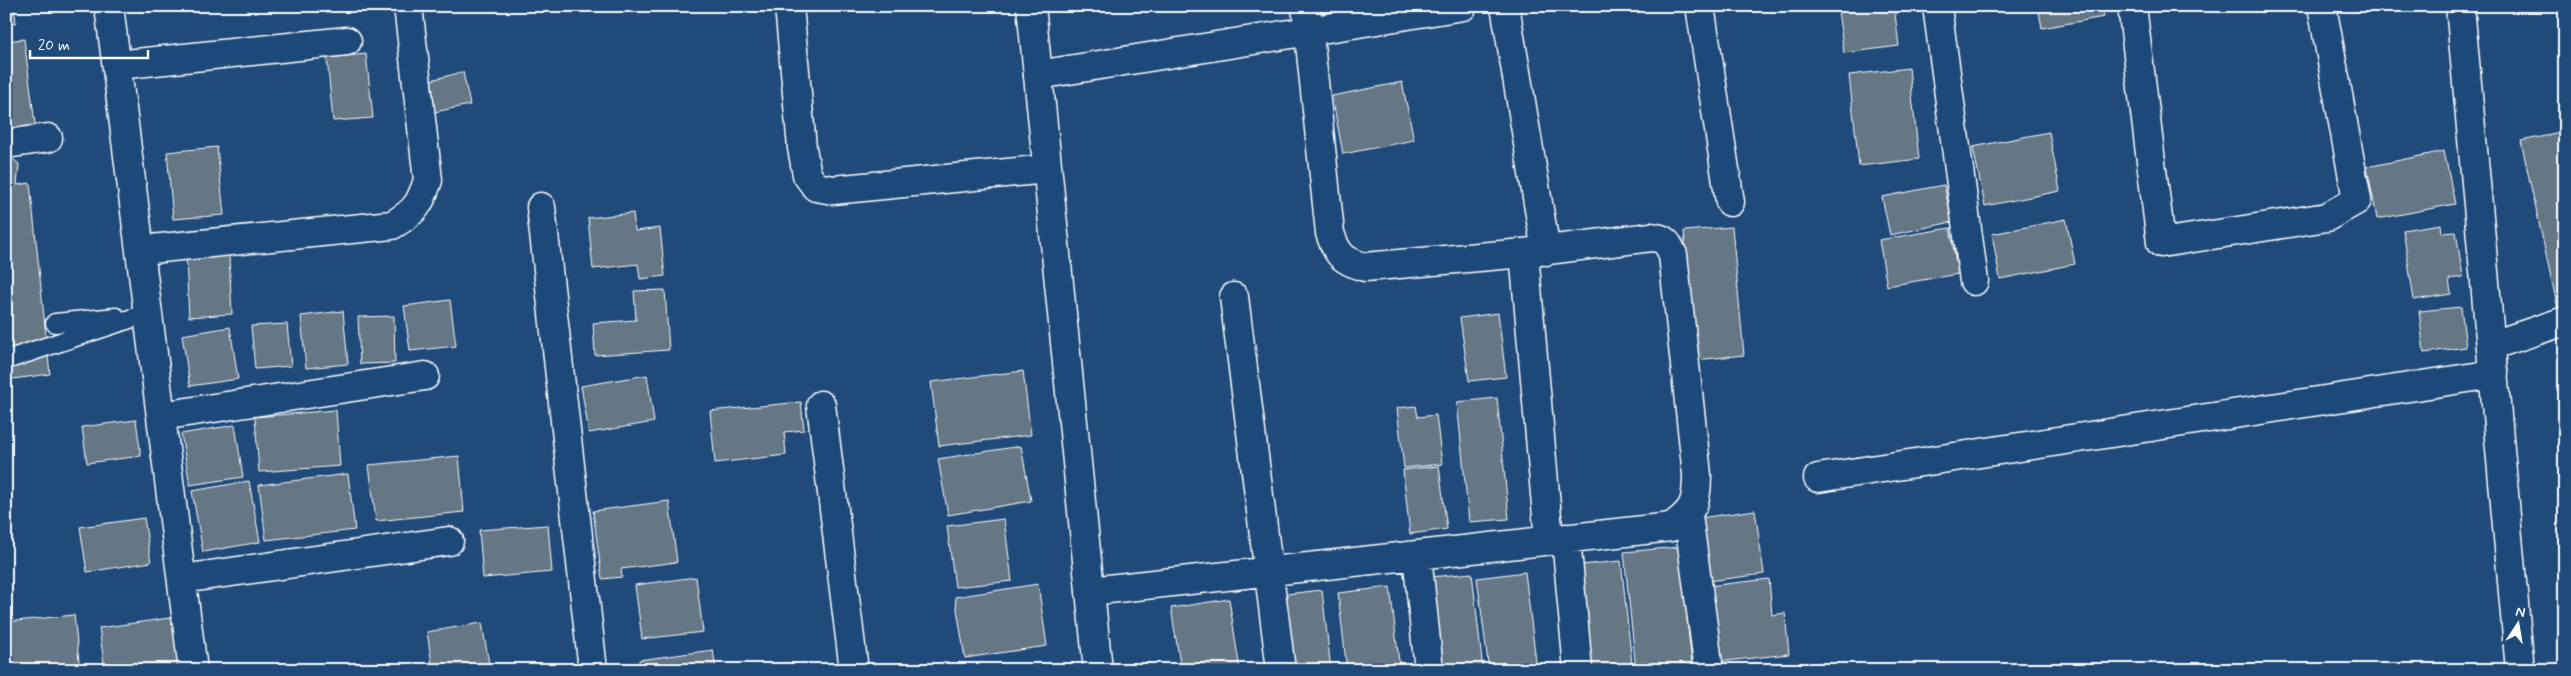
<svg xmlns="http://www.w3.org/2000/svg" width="2571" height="676" font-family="Mynerve,sans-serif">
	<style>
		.building { fill: #657685; stroke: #fff }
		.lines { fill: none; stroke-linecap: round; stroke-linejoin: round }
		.service-casing { stroke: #fff; stroke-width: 21 }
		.minor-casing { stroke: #fff; stroke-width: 31 }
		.tertiary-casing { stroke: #fff; stroke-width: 31 }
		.service { stroke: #1f4a7a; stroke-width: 18 }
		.minor { stroke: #1f4a7a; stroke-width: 28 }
		.tertiary { stroke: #1f4a7a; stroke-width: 28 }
	</style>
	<rect width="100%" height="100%" fill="#1f4a7a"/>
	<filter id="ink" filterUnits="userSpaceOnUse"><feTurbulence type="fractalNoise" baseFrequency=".02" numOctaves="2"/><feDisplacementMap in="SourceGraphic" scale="10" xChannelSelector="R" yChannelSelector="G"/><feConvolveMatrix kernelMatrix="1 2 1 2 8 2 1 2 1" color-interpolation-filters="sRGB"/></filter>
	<g filter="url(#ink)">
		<path class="building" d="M6,6h8l2,17 -10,1z
			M1873,6h21l5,40 -55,7 -6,-42z
			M2038,6h64l2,11 -62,11z
			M24,39l12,92 -30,4v-94z
			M366,54l7,64 -40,3 -6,-63z
			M1909,68l10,91 -60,7 -10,-91z
			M463,72l7,33 -36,7 -7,-31z
			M1402,82l12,58 -71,14 -11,-58z
			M2049,132l11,59 -75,15 -12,-59z
			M2565,132v176l-7,1 -37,-168z
			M217,147l7,68 -51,4 -6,-67z
			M2444,151l11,53 -78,15 -10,-52z
			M13,159l6,5 -2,21 13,-2 20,191 -44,6v-220z
			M1944,185l8,37 -62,13 -8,-38z
			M633,213l2,18 25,-3 5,48 -25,3 -2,-15 -45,5 -5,-51z
			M2066,219l9,45 -75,15 -8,-45z
			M2441,224l1,9 14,-1 7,45 -14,2 2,15 -37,6 -11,-70z
			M1732,227l12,128 -48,5 -12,-129z
			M1950,228l8,46 -71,12 -8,-46z
			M229,256l3,58 -43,3 -3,-58z
			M665,290l4,60 -74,5 -2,-32 43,-3 -2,-29z
			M450,300l6,46 -46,5 -6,-45z
			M2461,307l5,40 -42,6 -5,-42z
			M343,311l5,53 -42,4 -5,-52z
			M1498,313l8,64 -37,4 -9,-63z
			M394,316l1,47 -35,1 -2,-47z
			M287,324l4,42 -36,3 -4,-43z
			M230,327l8,52 -48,7 -8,-51z
			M1023,371l8,64 -92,11 -8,-64z
			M647,375l7,47 -65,11 -8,-47z
			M1497,398l12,121 -40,3 -12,-120z
			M801,402l3,28 -20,2 2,23 -71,8 -5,-52z
			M1416,406l2,11 18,-2 6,49 -38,4 -7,-60z
			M336,410l4,56 -81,6 -4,-55z
			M136,420l5,36 -54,7 -5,-36z
			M235,425l8,52 -53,8 -9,-51z
			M1021,446l10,55 -83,14 -10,-56z
			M459,456l5,56 -88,9 -7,-56z
			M1439,466l8,63 -37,5 -7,-64z
			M348,474l7,56 -89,10 -7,-55z
			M249,481l11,61 -57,10 -11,-61z
			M669,501l8,61 -56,7 1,8 -20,2 -9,-68z
			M1755,510l9,64 -56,7 -8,-63z
			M144,518l7,44 -64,10 -7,-45z
			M1004,519l8,62 -57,6 -8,-61z
			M548,525l4,47 -69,6 -4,-48z
			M1679,547l13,118 -56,5 -12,-118z
			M1621,561l11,103 -50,5 -11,-103z
			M1525,572l12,98h-48l-12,-92z
			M1472,573l11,97h-52l-10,-92z
			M696,577l7,55 -61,7 -7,-54z
			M1769,579l3,36 13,-2 4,41 -72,8 -9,-76z
			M1038,584l9,62 -82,12 -10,-61z
			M1390,587l10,83h-53l-9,-77z
			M1322,590l9,80h-46l-7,-75z
			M1229,599l11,71h-59l-10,-62z
			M74,615l6,55h-74v-48z
			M177,617l8,53h-80l-6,-42z
			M482,623l8,47h-57l-6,-38z
			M713,650l3,20h-76l-1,-10z"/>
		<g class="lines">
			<g class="service-casing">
				<path id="service" d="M55,323l61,-6
					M6,360l142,-47"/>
			</g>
			<g class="minor-casing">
				<path id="minor" d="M109,6l84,664
					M789,6l13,142 5,27 9,12 17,3 214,-21
					M1505,6l41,245
					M1700,6l30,196
					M1937,6l37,275
					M2132,6l29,237 166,-26 30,-17 -35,-194
					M2460,6l60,664
					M117,65l230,-24
					M1038,75l425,-69
					M6,144l42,-6
					M541,207l52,463
					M141,250l251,-25c23,-13 28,-20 36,-45l-20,-174
					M1524,253l25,287
					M1234,297l47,373
					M2492,351l1,-6 72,-24
					M821,405l33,265
					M161,416l264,-40
					M1818,478l676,-104
					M1688,515l21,155
					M1566,538l12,132
					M1417,555l12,115
					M182,579l267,-38
					M1090,591l581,-64c23,-16 26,-24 26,-52l-24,-220c-5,-12 -8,-17 -22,-18l-127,16 -159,14c-22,-6 -28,-12 -35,-34l-24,-227"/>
			</g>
			<g class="tertiary-casing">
				<path id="tertiary" d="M1031,6l67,664"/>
			</g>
			<use href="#service" class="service"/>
			<use href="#minor" class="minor"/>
			<use href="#tertiary" class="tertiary"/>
		</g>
	</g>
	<rect width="2571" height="676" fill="none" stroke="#1f4a7a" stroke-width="25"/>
	<rect x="12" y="12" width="2546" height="651" fill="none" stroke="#fff" stroke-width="2" filter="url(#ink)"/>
	<g transform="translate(2518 624) rotate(12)" stroke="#1f4a7a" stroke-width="4" paint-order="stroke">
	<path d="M0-4L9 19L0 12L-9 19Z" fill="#ffffff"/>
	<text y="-8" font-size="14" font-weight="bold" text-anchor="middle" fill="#ffffff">N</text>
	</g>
	<path d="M30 50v8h118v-8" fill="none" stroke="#ffffff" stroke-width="2.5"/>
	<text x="38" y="50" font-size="15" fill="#ffffff" stroke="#1f4a7a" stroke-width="4" paint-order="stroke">20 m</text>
</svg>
